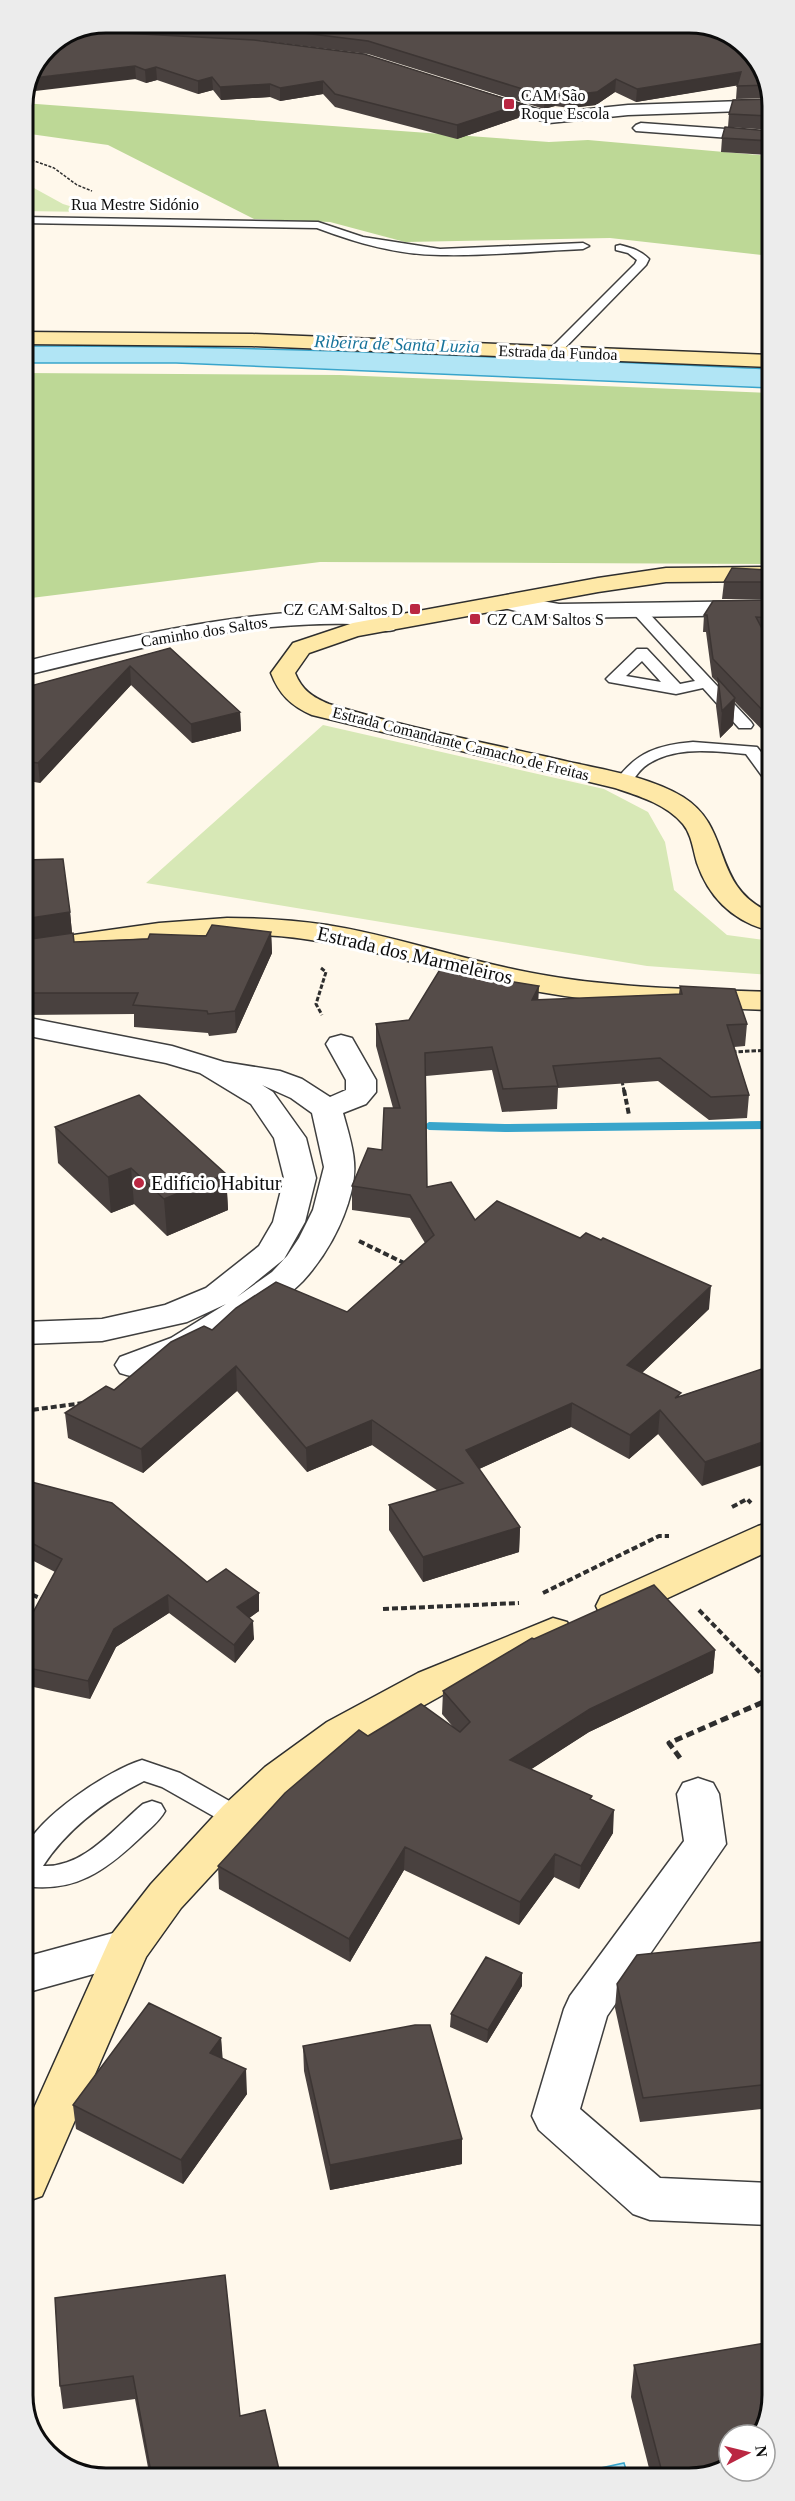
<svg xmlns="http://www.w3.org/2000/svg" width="795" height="2501" font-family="'Times New Roman',serif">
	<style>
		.green { fill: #d7e8b6 }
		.forest { fill: #bdd896 }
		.water { fill: #b1e5f5; stroke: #39a5cb; stroke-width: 1.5 }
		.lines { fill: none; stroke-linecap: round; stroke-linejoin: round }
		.stream { fill: #39a5cb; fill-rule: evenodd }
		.lane-casing { stroke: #3f3f3f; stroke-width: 3 }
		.street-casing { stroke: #3f3f3f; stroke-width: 3 }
		.secondary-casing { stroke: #2e2e2e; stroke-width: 3 }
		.path-far3 { stroke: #2e2e2e; stroke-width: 1.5; stroke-dasharray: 3 1.5; stroke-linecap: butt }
		.path-far2 { stroke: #2e2e2e; stroke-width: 3; stroke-dasharray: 4.5 2; stroke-linecap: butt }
		.path-far1 { stroke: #2e2e2e; stroke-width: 4; stroke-dasharray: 6 3; stroke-linecap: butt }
		.path { stroke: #2e2e2e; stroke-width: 5; stroke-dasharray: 8 4.5; stroke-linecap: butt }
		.lane { fill: #fff; fill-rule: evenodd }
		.street { fill: #fff; fill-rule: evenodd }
		.secondary { fill: #fee8a7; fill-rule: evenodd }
		.wall { fill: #49413f }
		.shaded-wall { fill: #3c3533 }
		.building { fill: #554c49; stroke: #3c3533; stroke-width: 1.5 }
		.poi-dot { fill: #ba2742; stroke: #fff; stroke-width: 2 }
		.labels { text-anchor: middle; stroke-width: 6; stroke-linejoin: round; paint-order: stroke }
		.far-poi-label { font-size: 16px; fill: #0c0c0c; stroke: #fff; text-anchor: start }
		.far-street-label { font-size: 16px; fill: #0c0c0c; stroke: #fff }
		.far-water-label { font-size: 18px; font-style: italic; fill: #18749b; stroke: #fff }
		.street-label { font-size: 20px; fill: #0c0c0c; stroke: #fff }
		.poi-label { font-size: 20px; fill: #0c0c0c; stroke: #fff; text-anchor: start }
		.rim { fill: none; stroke: #0c0c0c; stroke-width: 3 }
	</style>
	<rect width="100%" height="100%" fill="#fff8eb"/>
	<path class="green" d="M23,182l40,22 26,8 -66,-1z
		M323,725l281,64 44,23 17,30 9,48 53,45 44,6v34l-124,-9 -501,-83z"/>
	<path class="forest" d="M23,103l526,39 39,-2 182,16v100l-160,-18 -205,4 -75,-20 -76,-3 -146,-74 -85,-12z
		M23,373l317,2 430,18v171l-450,-2 -297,37z"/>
	<path class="water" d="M23,346c249,-1 498,12 747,23v19l-594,-25h-153z
		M624,2463l4,13h-64z"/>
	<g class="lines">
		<path class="stream" d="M771,1121v8l-266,3 -76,-2 -6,-4 6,-4 76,2z"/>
		<g class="lane-casing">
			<path id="lane" d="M23,217l295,5 45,15 77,12 143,-6 6,3 -6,3c-47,2 -95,7 -142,6 -43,0 -84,-12 -124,-27l-294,-5z
				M620,245c11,3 20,5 29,14l-3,6 -88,90h-8v-6l85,-85 2,-4 -9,-7 -12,-3v-4z
				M638,606l5,1 108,115 2,3 -2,3h-12l-36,-40 -27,6 -67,-12 -3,-3 3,-3 28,-27h10l33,35 15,-3 -62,-68 -2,-3zM642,661l19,21 -35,-6z
				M693,742l64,5 14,18v17l-6,-2 -19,-26c-33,-3 -74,-9 -102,13 -6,5 -10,12 -15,18h-12l-2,-3c21,-30 43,-37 78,-40z
				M142,1760l38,13 67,38 4,7 -4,7 -9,3 -9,-3 -67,-38 -18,-6c-41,21 -76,47 -101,85 41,2 71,-38 100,-62l9,-3 9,3 4,7c-6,11 -16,18 -25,27 -35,33 -65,55 -115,48 0,-11 -4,-28 0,-37 14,-33 84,-79 117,-89z"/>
		</g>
		<g class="street-casing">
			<path id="street" d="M480,92l70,21 78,-8 142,-5v10l-142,5 -79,8 -74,-23 -3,-3z
				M641,123l125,9 4,1v8l-134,-10 -3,-3 3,-3z
				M508,595l51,9 211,-3v14l-211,3 -27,-3 -32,-8 -3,-5 3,-5z
				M328,610c18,0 59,-1 70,15l-4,5c-14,4 -29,-5 -44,-6 -26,-1 -53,1 -79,3 -84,8 -166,29 -248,49v-14c101,-25 201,-47 305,-52z
				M24,1017l148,29 52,16 56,9 22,8 28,18 16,-7v-10l-20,-36 4,-6 11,-3 11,3 24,42v12l-10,12 -23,9c8,29 16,51 8,80 -8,32 -26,64 -48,88 -27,28 -132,93 -170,95 -4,0 -9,-2 -13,-3l-5,-8 5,-8 51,-19 55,-34 -39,18 -85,19 -78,3v-22l78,-3 63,-14 41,-17 53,-42 14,-24 11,-44 -10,-40 -23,-34 -51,-31 -34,-10 -142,-28zM262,1085l29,13 21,15 12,54 -11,43 -14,28 -12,18 -15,16 -35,25 47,-38 21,-37 11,-44 -10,-40 -33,-46z
				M698,1778l15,5 6,11 7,50 -119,172 -27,93 80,69 112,5v42l-122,-5 -17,-6 -94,-84 -7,-14 32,-107 6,-13 114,-155 -7,-47 6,-11z
				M128,1929l16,5 6,13 -6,13 -119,33v-36z"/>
		</g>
		<g class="secondary-casing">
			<path id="secondary" d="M23,332l229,2 518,21v12l-518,-21 -229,-2z
				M770,567v14l-104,1 -68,10 -240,44 -49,17 -14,20c7,17 17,24 34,31 77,24 158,39 236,57 39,9 83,15 118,36 51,32 26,88 88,116v18c-37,-9 -62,-33 -74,-68 -4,-13 -5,-28 -14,-39 -17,-20 -44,-28 -68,-36l-303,-73c-21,-9 -33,-21 -41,-42l22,-30 60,-20 245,-45 68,-10z
				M227,918c34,0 67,2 100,7 64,10 126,32 190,45 84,18 169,19 254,22v18c-85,-3 -169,-5 -252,-22 -86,-17 -169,-49 -257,-53 -81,-4 -159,15 -238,24v-17l135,-19z
				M771,1522v28l-142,66 -14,4 -14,-4 -5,-10 5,-10 157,-70z
				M553,1618l14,4 5,10 -5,10 -121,51 -91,51 -60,45 -42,41 -72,78 -35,49 -104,239 -17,6v-74l87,-194 39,-50 72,-78 42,-39 62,-45 91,-49z"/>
		</g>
		<path class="path-far3" d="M23,157l31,11 23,17 15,6"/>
		<path class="path-far2" d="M321,968l5,4 -10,32 6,11
			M732,1052l39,-2
			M622,1081l2,10"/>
		<path class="path-far1" d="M624,1090l5,25
			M359,1241l47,23
			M24,1411l59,-8
			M732,1507l15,-8 4,4
			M24,1591l20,9
			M543,1593l116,-57h10
			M383,1609l136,-6
			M699,1610l73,75
			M764,1701l8,-3"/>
		<path class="path" d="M680,1758l-11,-15 99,-43"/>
		<use href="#lane" class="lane"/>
		<use href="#street" class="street"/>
		<use href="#secondary" class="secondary"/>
	</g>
	<path class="wall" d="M106,22l248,1 25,8h4l-24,-8h75l-31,7 367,55v13l-34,1 1,-14 -101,17 -21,-10 -19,13 -26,3 -15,-2 -11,3 -176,-55 -113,-14 267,64 -1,13 -64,22 -122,-32 -12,-13 -43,7 -10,-4 -49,3 -8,-10 -15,4 -41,-14 -11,3 -99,-36z
		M770,99v31l-42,-3 1,-13z
		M770,131v24l-49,-3 1,-14z
		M770,570v29h-48l2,-17z
		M770,600v36h-4l4,8 1,95 -36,-37 -2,23 -13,13 -4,-32 2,-23 -6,-6 -6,-45h-3l1,-17z
		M170,648l70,64 1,19 -49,12 -61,-58 -91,98 -17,-3v-92z
		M24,860l46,52 2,21 2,9 197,-10 1,21 -36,80 -27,3 -1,-3 -74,-6v-13l-110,1z
		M483,977l55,23 141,-6 1,-8 67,38 -2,22 -11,1 15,48 -2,23 -38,2 -51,-39 -100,7 -1,21 -55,3 -10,-42 -66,6 1,111 48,33 234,89 -67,64 38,23 91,-30 -69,120 -44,-52 -29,25 -58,-32 -92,42 41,58 -1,25 -96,30 -34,-52v-25l49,-14 -66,-46 -65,27 -70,-81 -94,82 -75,-35 -3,-25 49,-23 98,-60 135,-18 78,-69 -15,-25 -58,-8v-24l30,-36 11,-42 -17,-62v-22l33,-4z
		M55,1127l171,47 2,36 -61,26 -33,-32 -23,9 -53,-50z
		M24,1480l235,131 -10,7 5,21 -19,24 -66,-50 -53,34 -26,52 -66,-14v-56l31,-57 -31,-16z
		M534,1639l181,11 -2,23 -124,59 -58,37 61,31 21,33 -34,56 -25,-12 -35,48 -115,-55 -54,92 -131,-73 -1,-23 150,-130 86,-8 -12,-14 1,-23z
		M772,1941v167l-132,14 -25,-114 2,-24z
		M522,1986l-35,57 -37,-16 1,-13z
		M221,2038l1,20 25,36 -64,90 -107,-55 -3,-24z
		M303,2046l159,93v25l-132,26 -26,-119z
		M55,2298l185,118 41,62h-131l-15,-79 -72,10 -3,-23z
		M634,2365l76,111h-59l-20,-79z"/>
	<path class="shaded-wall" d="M389,23h45l-45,10z
		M135,66l1,13 -109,13 6,-14z
		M156,67l1,13 -11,3 -1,-13z
		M741,72l-1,13 -104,17 1,-13z
		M212,77l1,13 -15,4v-13z
		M616,79l-1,13 -19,13 -26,3v-13z
		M323,81v13l-43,7v-13z
		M270,84v13l-49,3 -1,-13z
		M555,93v13l-11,3 1,-13z
		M522,104l-1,13 -64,22v-14z
		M130,666l1,19 -91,98 -2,-20z
		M735,698l-2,27 -13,13 2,-27z
		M240,712l1,19 -49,12 -1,-19z
		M70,912l2,21 -48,7v-21z
		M271,932l1,21 -36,80 -1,-22z
		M484,965l-1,22 -6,-11z
		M539,986l-1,22 -6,-8z
		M131,1168l3,36 -23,9 -3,-36z
		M226,1174l2,36 -61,26 -3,-37z
		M711,1286l-2,23 -84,80 2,-24z
		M236,1366l1,25 -94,82 -2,-24z
		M572,1403l-1,24 -105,48v-25z
		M660,1410l-2,24 -29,25 1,-24z
		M372,1420v25l-65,27 -1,-24z
		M771,1439v23l-69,24 3,-24z
		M520,1527l-1,25 -96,30v-25z
		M259,1593v18l-21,15 -1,-19z
		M168,1595l1,18 -53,34 -26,52 -2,-18 26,-52z
		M253,1621l1,18 -19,24 -1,-18z
		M715,1650l-2,23 -124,59 -79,51v-23l80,-51z
		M614,1810l-1,23 -34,56 2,-23z
		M405,1847l-1,23 -54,92 -1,-23z
		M555,1854l-1,23 -35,48 1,-23z
		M522,1973v13l-35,57 1,-13z
		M221,2038l2,24 -13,-9z
		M246,2069l1,25 -64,90 -2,-24z
		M462,2139v25l-132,26v-25z"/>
	<path class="building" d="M145,23h209l25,8 28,-2 30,-6h258l49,20 26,42 -33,1 4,-14 -104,17 -21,-10 -19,13 -27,3 -15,-2 -10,3 -177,-55 -113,-14z
		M85,31l169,9 110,14 158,50 -65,21 -122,-31 -12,-13 -43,7 -10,-4 -50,3 -8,-10 -14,4 -42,-14 -11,3 -10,-4 -102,12 14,-31z
		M770,99v17l-41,-2 4,-14z
		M725,127l45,4v10l-48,-3z
		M732,568l38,2v12h-46z
		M770,600v18l-14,-1 14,27 1,75 -58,-60 -6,-44h-3l9,-14z
		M170,648l70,64 -49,12 -61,-58 -92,97 -15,-2v-73z
		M718,679l17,19 -13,13z
		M63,859l7,53 -46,7v-59z
		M212,925l59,7 -36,79 -27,3 -1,-3 -74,-6 5,-12h-114v-53l49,-7 1,9 74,-3 2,-5 56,2z
		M447,958l37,7 -7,11 62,10 -7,14 150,-6 -2,-8 55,3 12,35 -20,1 22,70 -38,2 -51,-39 -107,8 5,20 -55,3 -11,-42 -67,6 2,134 24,-5 24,38 22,-19 83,37 6,-5 15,7 2,-2 108,48 -84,79 54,28 -6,5 96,-32v73l-66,23 -45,-52 -30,25 -58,-32 -106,47 54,77 -97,30 -34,-52 74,-22 -91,-63 -66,28 -70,-82 -95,83 -76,-36 41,-27 8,4 57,-48 33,-16 8,4 24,-22 40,-26 71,30 87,-77 -24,-40 -58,-9 16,-38 14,2 2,-42h16l-24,-84 33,-4z
		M139,1095l87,79 -62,25 -33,-31 -23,9 -53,-50z
		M24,1480l88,23 95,79 19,-13 33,24 -22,14 16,14 -19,24 -66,-50 -54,34 -26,52 -64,-14v-38l38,-70 -38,-20z
		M654,1585l61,65 -125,59 -80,51 82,36 -2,3 24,11 -33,56 -26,-12 -35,48 -115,-55 -56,92 -131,-73 67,-73 74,-63 9,6 53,-32 39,28 10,-10 -27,-31 89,-53 2,1z
		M772,1941v143l-129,14 -26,-114 20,-29z
		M486,1957l36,16 -34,57 -37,-16z
		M149,2003l72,35 -11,15 36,16 -65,91 -108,-55z
		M415,2025h15l32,114 -132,26 -27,-119z
		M225,2275l15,141 25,-6 16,68h-129l-19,-102 -73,10 -5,-88z
		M772,2342v53l-13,40h-30v28l-19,13h-47l-29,-111z"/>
	<g class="poi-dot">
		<rect x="503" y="98" width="12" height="12" rx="3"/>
		<rect x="409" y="603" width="12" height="12" rx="3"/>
		<rect x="469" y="613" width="12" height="12" rx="3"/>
		<circle cx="139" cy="1183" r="6"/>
	</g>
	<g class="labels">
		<g class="far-poi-label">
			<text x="521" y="101">CAM São<tspan x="521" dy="18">Roque Escola</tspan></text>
			<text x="403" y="615" text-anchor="end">CZ CAM Saltos D</text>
			<text x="487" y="625">CZ CAM Saltos S</text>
		</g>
		<g class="far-street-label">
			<text x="135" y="210">Rua Mestre Sidónio</text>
			<text transform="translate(558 352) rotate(2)" y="6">Estrada da Fundoa</text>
			<text transform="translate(204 631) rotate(-9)" y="6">Caminho dos Saltos</text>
			<text transform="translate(461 743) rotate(14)" y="6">Estrada Comandante Camacho de Freitas</text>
		</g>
		<g class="far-water-label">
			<text transform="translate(397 344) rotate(2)" y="6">Ribeira de Santa Luzia</text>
		</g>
		<g class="street-label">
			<text transform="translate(415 955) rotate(13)" y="7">Estrada dos Marmeleiros</text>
		</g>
		<g class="poi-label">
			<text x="151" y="1190">Edifício Habitur</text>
		</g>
	</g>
	<path d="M0 0H795V2501H0ZM106 33H689A73 73 0 0 1 762 106V2395A73 73 0 0 1 689 2468H106A73 73 0 0 1 33 2395V106A73 73 0 0 1 106 33Z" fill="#ececec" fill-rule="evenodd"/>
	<path class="rim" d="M106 33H689A73 73 0 0 1 762 106V2395A73 73 0 0 1 689 2468H106A73 73 0 0 1 33 2395V106A73 73 0 0 1 106 33Z"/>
	<g transform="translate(747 2453) rotate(83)"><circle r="28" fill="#ffffff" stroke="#9e9e9e" stroke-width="1.5"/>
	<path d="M0-4.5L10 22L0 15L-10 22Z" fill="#ba2742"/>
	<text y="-9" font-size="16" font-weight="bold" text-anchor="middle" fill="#0c0c0c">N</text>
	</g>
</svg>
